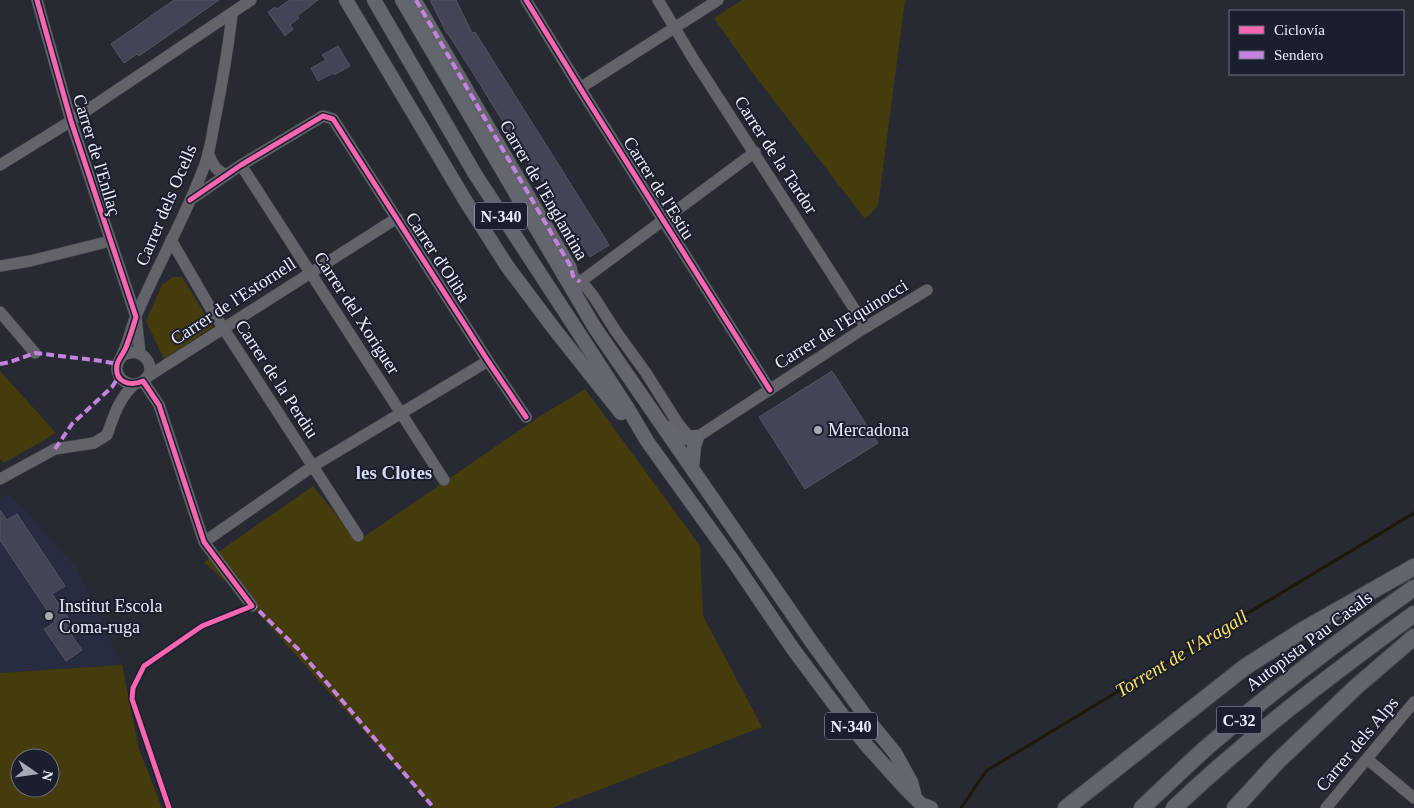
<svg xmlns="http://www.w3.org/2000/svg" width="1414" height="808" font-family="'Times New Roman',serif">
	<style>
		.built { fill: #282c40 }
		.green { fill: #453c0e; fill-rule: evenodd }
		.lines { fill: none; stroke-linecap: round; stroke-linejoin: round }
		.stream { stroke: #1e1905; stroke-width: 3 }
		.building { fill: #434557; stroke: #53555d }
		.minor-casing { stroke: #45484f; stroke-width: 12 }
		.major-casing { stroke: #45484f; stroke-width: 15 }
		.highway-casing { stroke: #45484f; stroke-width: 18 }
		.minor { stroke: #62646a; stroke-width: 11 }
		.major { stroke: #64666f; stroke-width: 14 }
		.highway { stroke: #62646e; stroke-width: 16 }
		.quiet { stroke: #c483df; stroke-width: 4; stroke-dasharray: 8 4; stroke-linecap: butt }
		.cycleway-casing { stroke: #1b1e2d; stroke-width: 8 }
		.cycleway { stroke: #f766af; stroke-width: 5 }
		.poi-dot { fill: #a7a9b4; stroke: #1b1e2d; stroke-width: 2 }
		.labels { text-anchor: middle; stroke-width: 4; stroke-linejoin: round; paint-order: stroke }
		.shield { fill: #1b1e2d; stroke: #adb0bc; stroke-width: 1 }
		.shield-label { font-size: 16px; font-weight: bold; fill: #ebeef9 }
		.street-label { font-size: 18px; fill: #ebeef9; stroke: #1b1e2d }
		.poi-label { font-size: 18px; fill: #ebeef9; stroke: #1b1e2d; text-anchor: start }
		.neighbourhood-label { font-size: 19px; font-weight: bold; fill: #d6dbf0; stroke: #1b1e2d }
		.water-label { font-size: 19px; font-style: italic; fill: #fce261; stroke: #1b1e2d }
	</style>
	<rect width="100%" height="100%" fill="#282a33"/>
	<path class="built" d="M10,494l66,73 46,98 -122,8v-174z"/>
	<path class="green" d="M742,0h163l-27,206 -13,13 -116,-151 -35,-50z
		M173,277h9l31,50 -49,32 -18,-38 16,-36z
		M0,371l56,62 -52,30 -4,-4z
		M585,389l115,157 3,70 59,111 -210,81h-119l-181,-202 -48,-44 109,-76 45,55 181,-124z
		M122,665l17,84 23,59h-162v-135zM20,758h30v30h-30z"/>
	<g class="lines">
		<path class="stream" d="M961,808l25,-37 428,-258"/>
	</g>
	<path class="building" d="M174,0h45l-80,56 -2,-2 -13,9 -13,-19z
		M290,0h28l-21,16 2,2 -9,7 3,4 -8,7 -17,-24 7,-5 2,2z
		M430,0h26l16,33 3,-1 134,213 -19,12 -55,-87 -2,1 -58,-95 -27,-42h-1z
		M338,46l12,20 -16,9 -1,-2 -15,8 -7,-13 15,-8 -4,-5z
		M832,371l46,72 -73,46 -46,-72z
		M0,510l7,10 10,-6 48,72 -13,8 20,29 -6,4 16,23 -16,11 -22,-32 11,-7 -55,-82z"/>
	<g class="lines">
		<g class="minor-casing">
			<path id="minor" d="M37,0l34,121 65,196 4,36
				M416,0l155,267 2,9 14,12 7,9 21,33 31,43 31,49 12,15
				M526,0l59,96 185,294
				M658,0l36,60 172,267
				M580,88l138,-88
				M208,153c5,11 7,18 19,22
				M0,165l71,-44 180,-121
				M241,165l203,315
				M190,200l51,-35 82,-49 10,3 155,242 38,56
				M171,240l40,69 147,227
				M0,266l30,-5 80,-20
				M580,282l175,-130
				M0,312l35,41
				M122,356c21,-13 38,14 21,25 -16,10 -33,-7 -23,-22 8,-13 10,-29 16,-43 21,-50 49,-98 68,-149 6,-15 8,-32 11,-48 7,-35 13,-69 17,-105
				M147,377l250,-159
				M143,381l16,24 45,137 48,64
				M697,437l169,-110 61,-37
				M0,479l55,-30 39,-6 13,-8c6,-18 13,-39 28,-51
				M204,542l109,-76 175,-105
				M1367,759l47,39
				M1326,808l88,-106"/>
		</g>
		<g class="major-casing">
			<path id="major" d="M346,0l119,200 42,66 48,64 66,83
				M374,0l101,174 152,233 20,34 89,124 57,84 56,75 19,23 36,40 17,17 10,4
				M402,0l193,328 218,316 59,81 23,28 16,29 3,11
				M667,428l13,10 17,-1 -3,10 -2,21"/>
		</g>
		<g class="highway-casing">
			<path id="highway" d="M1066,808l179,-141 58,-37 111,-63
				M1142,808c21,-20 42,-40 64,-60 66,-57 136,-110 208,-160
				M1174,808c75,-71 156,-133 240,-194
				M1235,808l42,-46 80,-76 57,-49"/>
		</g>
		<use href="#minor" class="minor"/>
		<use href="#major" class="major"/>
		<use href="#highway" class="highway"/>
		<path class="quiet" d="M416,0l155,267 2,9 7,6
			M0,364l10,-2 25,-9 67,8 15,3
			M55,449l17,-25 40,-37 7,-11
			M249,607l3,-1 4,2 42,41 136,159"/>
		<g class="cycleway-casing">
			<path id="cycleway" d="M37,0l34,121 65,196c-3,10 -6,20 -10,30 -2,6 -8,12 -9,18 -3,17 13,22 26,16l16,24 45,137 48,64 -50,20 -58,40 -11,22 -1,11 37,109
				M526,0l59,96 185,294
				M190,200l51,-35 82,-49 10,3 155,242 38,56"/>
		</g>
		<use href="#cycleway" class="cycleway"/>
	</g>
	<g class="poi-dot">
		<circle cx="818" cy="430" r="5"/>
		<circle cx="49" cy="616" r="5"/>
	</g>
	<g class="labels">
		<g class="shield">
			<rect x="475" y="202.5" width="52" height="27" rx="4"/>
			<rect x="1216.5" y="706.5" width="45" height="27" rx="4"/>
			<rect x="825" y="712.5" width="52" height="27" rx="4"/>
		</g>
		<g class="shield-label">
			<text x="501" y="222">N-340</text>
			<text x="1239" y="726">C-32</text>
			<text x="851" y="732">N-340</text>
		</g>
		<g class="street-label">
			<text transform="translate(97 155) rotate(73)" y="6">Carrer de l'Enllaç</text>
			<text transform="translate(776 155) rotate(57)" y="6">Carrer de la Tardor</text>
			<text transform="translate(659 188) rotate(58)" y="6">Carrer de l'Estiu</text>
			<text transform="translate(544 190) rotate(60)" y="6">Carrer de l'Englantina</text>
			<text transform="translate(166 205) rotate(-67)" y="6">Carrer dels Ocells</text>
			<text transform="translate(438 257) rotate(57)" y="6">Carrer d'Oliba</text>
			<text transform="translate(233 301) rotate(-33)" y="6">Carrer de l'Estornell</text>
			<text transform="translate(357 313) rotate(57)" y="6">Carrer del Xoriguer</text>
			<text transform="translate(841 324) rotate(-32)" y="6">Carrer de l'Equinocci</text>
			<text transform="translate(277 379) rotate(57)" y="6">Carrer de la Perdiu</text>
			<text transform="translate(1309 641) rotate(-37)" y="6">Autopista Pau Casals</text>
			<text transform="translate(1357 744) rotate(-50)" y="6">Carrer dels Alps</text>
		</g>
		<g class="poi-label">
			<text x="828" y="436">Mercadona</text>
			<text x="59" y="612">Institut Escola<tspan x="59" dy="21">Coma-ruga</tspan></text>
		</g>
		<g class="neighbourhood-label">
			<text x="394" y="479">les Clotes</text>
		</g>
		<g class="water-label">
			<text transform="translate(1181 653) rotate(-31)" y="7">Torrent de l'Aragall</text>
		</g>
	</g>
	<rect x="1229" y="10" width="175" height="65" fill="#1b1e2d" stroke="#6e717f"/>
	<rect x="1239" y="26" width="25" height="8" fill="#f766af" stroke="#6e717f"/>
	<text x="1274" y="35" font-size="15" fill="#ebeef9">Ciclovía</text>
	<rect x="1239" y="51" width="25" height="8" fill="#c483df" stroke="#6e717f"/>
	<text x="1274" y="60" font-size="15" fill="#ebeef9">Sendero</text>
	<g transform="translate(35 773) rotate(103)"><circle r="24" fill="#1b1e2d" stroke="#6e717f"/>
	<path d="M0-4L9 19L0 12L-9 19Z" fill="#a7a9b4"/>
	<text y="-8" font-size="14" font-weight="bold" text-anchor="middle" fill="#ebeef9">N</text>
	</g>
</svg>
